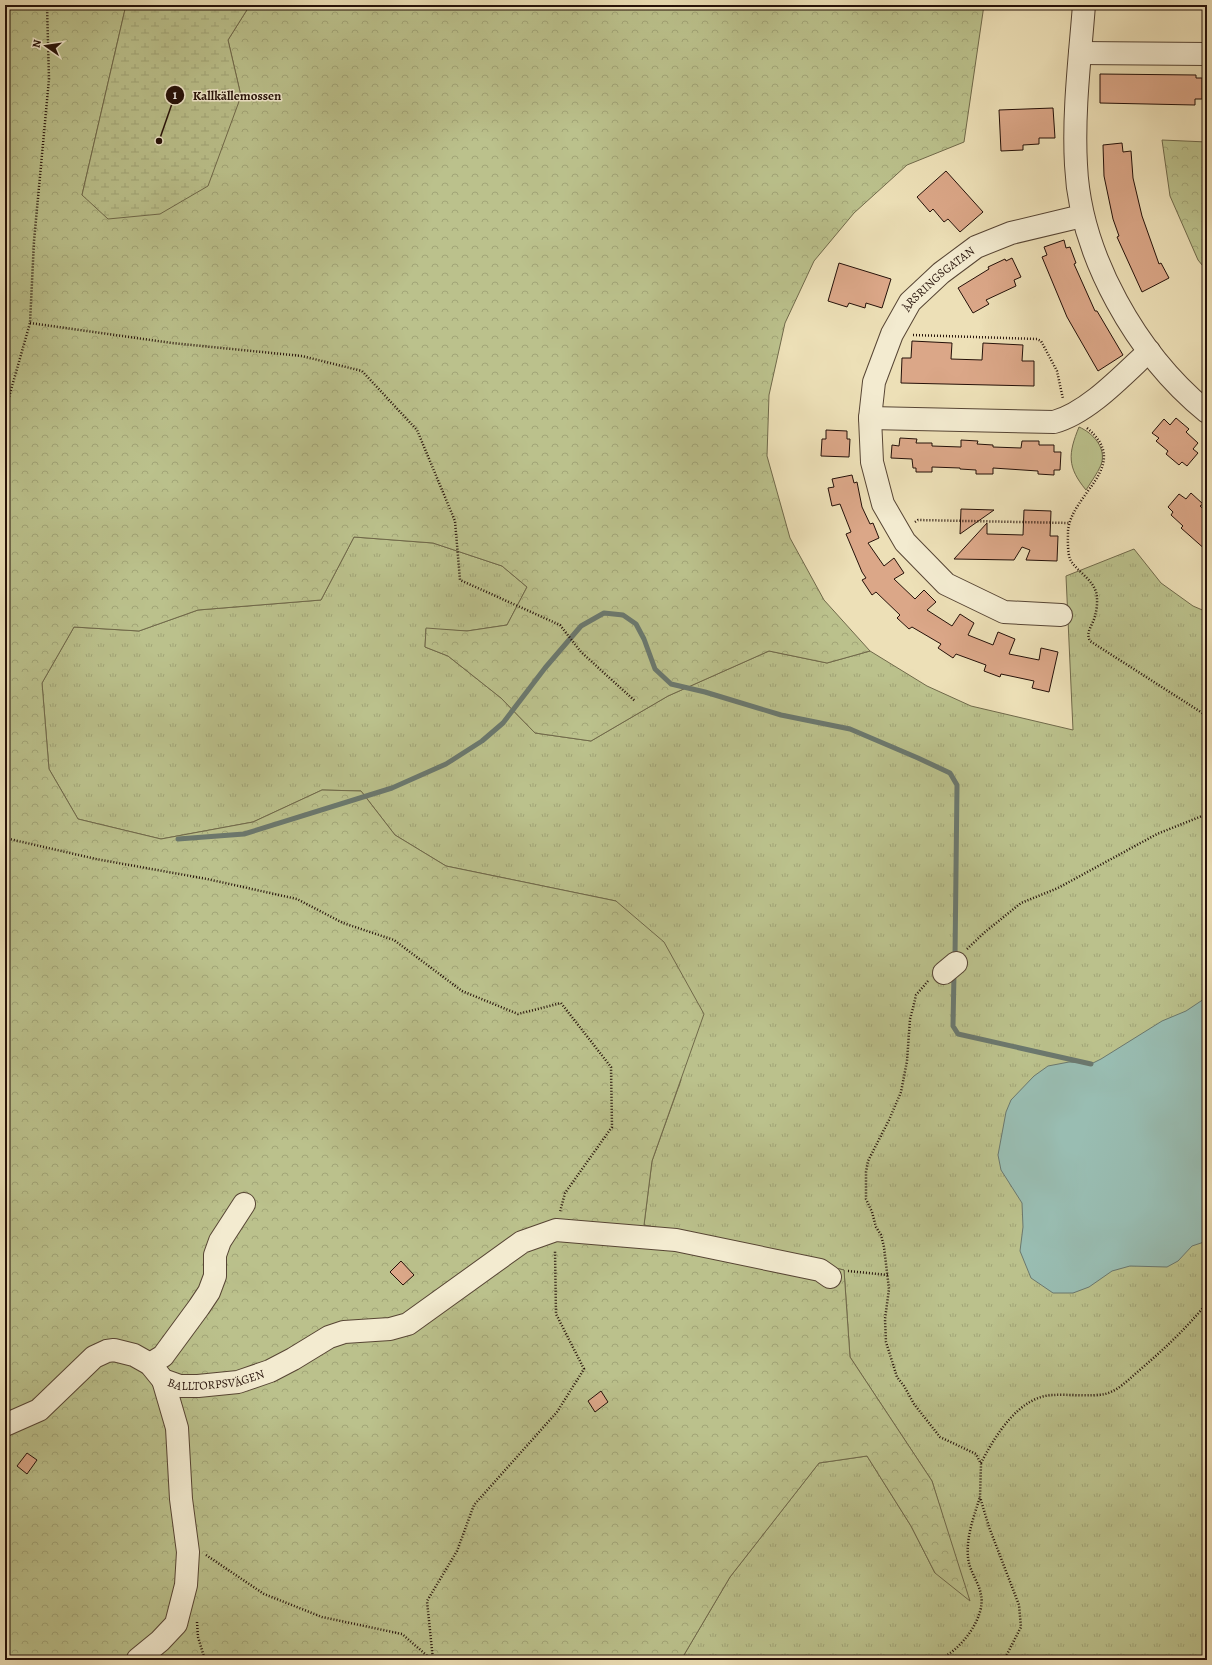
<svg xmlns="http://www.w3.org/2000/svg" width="1212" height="1665" font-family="Alegreya,serif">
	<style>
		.grass { fill: url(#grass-tufts); stroke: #70694a }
		.forest { fill: url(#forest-crowns); stroke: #70694a }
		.wetland { fill: url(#wetland-marsh); stroke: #70694a }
		.green { fill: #bbc18c; stroke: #70694a }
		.water { fill: #99bdb2; stroke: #6b786e }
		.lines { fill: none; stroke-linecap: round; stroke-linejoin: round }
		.stream { stroke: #6b786e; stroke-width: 5 }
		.building { fill: #dba788; stroke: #251109 }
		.minor-casing { stroke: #574534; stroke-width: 24 }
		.path { stroke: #251109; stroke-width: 2.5; stroke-dasharray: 1 2; stroke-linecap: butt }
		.minor { stroke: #f3ebd0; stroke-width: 22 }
		.labels { text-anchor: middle; stroke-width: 3; stroke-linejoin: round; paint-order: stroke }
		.street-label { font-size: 12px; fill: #251109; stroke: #f3ebd0 }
		.leader { fill: none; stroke: #251109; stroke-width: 1.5 }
		.callout-dot { fill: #251109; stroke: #f3ebd0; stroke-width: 1.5 }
		.mark-label { font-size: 12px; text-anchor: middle; font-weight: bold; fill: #fff }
		.callout-label { font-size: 13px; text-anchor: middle; font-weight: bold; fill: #251109; stroke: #f3ebd0; stroke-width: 3; stroke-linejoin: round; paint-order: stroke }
	</style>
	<defs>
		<pattern id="grass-tufts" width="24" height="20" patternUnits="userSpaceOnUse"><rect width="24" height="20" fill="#bbc18c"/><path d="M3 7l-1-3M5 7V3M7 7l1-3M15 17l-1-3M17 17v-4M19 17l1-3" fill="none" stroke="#a1a577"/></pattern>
		<pattern id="forest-crowns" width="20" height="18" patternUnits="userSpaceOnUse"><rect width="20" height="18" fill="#bbc18c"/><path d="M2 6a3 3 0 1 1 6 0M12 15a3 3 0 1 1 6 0" fill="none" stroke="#a1a577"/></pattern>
		<pattern id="wetland-marsh" width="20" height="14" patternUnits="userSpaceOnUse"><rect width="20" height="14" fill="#bbc18c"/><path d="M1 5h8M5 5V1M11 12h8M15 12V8" fill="none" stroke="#a1a577"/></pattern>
	</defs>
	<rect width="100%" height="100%" fill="#ede0b7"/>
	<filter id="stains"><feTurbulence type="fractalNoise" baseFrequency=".005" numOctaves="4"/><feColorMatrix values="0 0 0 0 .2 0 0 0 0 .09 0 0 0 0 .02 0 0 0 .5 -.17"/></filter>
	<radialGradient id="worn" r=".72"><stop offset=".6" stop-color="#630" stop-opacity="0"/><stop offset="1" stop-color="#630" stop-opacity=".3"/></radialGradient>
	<path class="grass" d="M354,537l79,6 69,23 25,21 -20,38 -40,6 -41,-2 -1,18 23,9 53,42 34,35 56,8 77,-45 101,-45 58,12 43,-12 57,35 44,20 102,24 -7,-154 68,-27 27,34 32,23 14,6v1048h-526l49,-83 89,-114 48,-7 44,70 24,47 7,-59 -10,-33 -82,-124 -6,-87 -132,-31 -68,-14 8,-64 29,-81 -65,-179 -170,-35 -51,-31 -34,-44 -39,-1 -69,32 -92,17 -83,-20 -29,-50 -7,-86 32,-56 65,4 59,-21 123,-10z"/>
	<path class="forest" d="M5,5h121l-44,190 159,-99 -13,-56 22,-35h734l-20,137 -57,23 -53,48 -40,48 -29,62 -16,72 -2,61 23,82 34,62 46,51 -43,12 -58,-12 -101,45 -77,45 -56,-8 -34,-35 -53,-42 -23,-9 1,-19 41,3 40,-6 20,-38 -25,-21 -69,-23 -79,-6 -33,63 -123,10 -59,21 -65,-4 -32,56 7,86 29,50 83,20 92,-17 69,-32 39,1 34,44 51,31 170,35 48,41 40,72 -52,147 -8,64 68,14 132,31 6,87 82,124 38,120 -35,-28 -24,-47 -44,-70 -48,7 -89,114 -49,83h-676z
		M1162,140l45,2v129l-9,-11 -28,-64z"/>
	<path class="wetland" d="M126,5h124l-22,35 13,56 -33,90 -48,28 -52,5 -26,-24z"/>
	<path class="green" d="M1079,427c14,6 28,21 22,38 -4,9 -10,17 -15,25 -19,-23 -18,-36 -7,-63z"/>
	<path class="water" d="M1207,997v244l-15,5 -14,15 -11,6 -37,-1 -18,5 -23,16 -16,6h-20l-22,-15 -11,-27 3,-24 -1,-24 -21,-33 -3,-15 8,-43 5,-12 23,-24 14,-10 21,-4 24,1 8,-4 61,-38 24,-10z"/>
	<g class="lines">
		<path class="stream" d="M178,839l66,-5 148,-46 54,-24 36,-23 21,-18 42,-55 36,-42 23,-13 19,2 13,9 8,15 11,30 16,15 34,8 76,23 69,14 68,29 32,15 7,12 -2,172
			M954,973l-1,53 5,8 133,30"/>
	</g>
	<path class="building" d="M1100,74l96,1v3h6v21h-7v6l-95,-2z
		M1053,108l2,30h-16v6l-16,1v5l-22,1 -2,-41z
		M1122,143l1,9 8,-1 2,27 9,38 17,48 2,-1 8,15 -27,14 -25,-55 2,-1 -6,-17 -9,-43 -1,-31z
		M946,171l37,41 -23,20 -12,-13 -4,3 -11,-13 -3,3 -13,-15z
		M1064,240l2,8 4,-1 6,16 -2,1 21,47h2l26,44 -25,16 -31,-54 -25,-60 5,-2 -3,-8z
		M1012,258l9,19 -7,3 2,6 -30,14 3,4 -16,9 -15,-25 31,-19 -1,-2 17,-8 1,2z
		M839,263l52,16 -9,29 -16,-5 -1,5 -16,-5 -2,4 -19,-6z
		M912,341l40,2 -1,16 31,1 1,-17 40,2 -1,16h12v25l-133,-3 1,-25h9z
		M1176,418l13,11 -3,3 12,11 -5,6 5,4 -11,13 -5,-4 -3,3 -13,-11 2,-3 -12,-10 3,-3 -7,-5 12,-14 6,6z
		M826,430l21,1v8h3l-1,18 -28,-1 1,-17h4z
		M900,438l17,1 -1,4h16v3l29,1v-7l17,1 -1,3 16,1v2l28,1 1,-7h17v4h15v7h7l-1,18h-6v5l-16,-1v-3l-45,-3v6h-17v-4l-16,-1v-1l-28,-1v5h-16v-4h-3l-1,-9 -21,-1 1,-13 7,1z
		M852,475l2,8 3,-1 5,25 8,17 3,-1 6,15 -11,5 16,23 10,-8 10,15 -10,6 21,20 9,-9 12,12 -9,8 25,16 8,-12 14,9 -6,12 25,10 5,-13 17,7 -6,15 30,6 2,-12 17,4 -9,40 -17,-4 2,-7 -33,-7 -1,3 -16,-6 2,-6 -30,-11 -3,4 -15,-10 3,-4 -29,-17 -3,2 -12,-11 3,-3 -24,-23 -4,3 -10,-15 4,-2 -4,-6 -16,-38 5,-2 -11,-28 -8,2 -4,-18 6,-1 -2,-8z
		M1191,493l12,11 -3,2 7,6v39l-26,-23 2,-2 -12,-11 2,-3 -5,-5 11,-13 7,5z
		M961,509l33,1 -34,24z
		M1024,510l27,1 -1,25h8l-1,25 -31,-1 4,-10 -8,-3 -8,13 -60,-1 33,-36v11l36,1z
		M401,1261l13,14 -11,10 -13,-13z
		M601,1391l7,11 -13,10 -7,-11z
		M27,1453l10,7 -10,14 -10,-8z"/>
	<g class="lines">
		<g class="minor-casing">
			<g id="minor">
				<path d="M1084,5c-4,52 -11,108 -8,160 4,91 61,190 131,247"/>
				<path d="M1080,53l127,1"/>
				<path d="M870,418l184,4c34,-9 69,-47 95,-71"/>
				<path id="s1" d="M1061,615l-57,-3 -58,-28 -41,-42 -22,-38 -11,-42 -2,-44 4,-36 18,-48 18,-32 31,-29 35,-26 35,-14 71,-17"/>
				<path d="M944,973l12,-10"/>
				<path d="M150,1364l13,-8 36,-49 10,-15 6,-16v-21l5,-14 24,-37"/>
				<path id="s2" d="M5,1425l34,-15 55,-53 13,-6 7,-1 20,5 16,9 13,16 17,6h18l40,-4 32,-11 23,-12 36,-22 15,-5 46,-3 18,-5 114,-82 34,-12 120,10 144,30 10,7"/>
				<path d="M138,1659l22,-18 16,-17 10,-39 2,-33 -7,-53 -4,-71 -14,-48"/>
			</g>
		</g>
		<path class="path" d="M30,323l142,20 130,13 60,15 55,59 38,91 5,59 100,45 21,27 54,49
			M913,335l124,4 4,2 16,30 6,28
			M5,411l25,-88 4,-82 15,-162 -2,-74
			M1087,428c46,38 -16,65 -19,103 0,8 -1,23 3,30 7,11 21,18 25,31 2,7 1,17 -1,24 -2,9 -10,16 -5,25l117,75
			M915,522l3,-2 152,3
			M5,838l91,21 111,20 90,20 46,24 51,17 68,51 56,23 43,-11 50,64 1,60 -47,66 -5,19
			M967,949l18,-17 36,-29 37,-15 99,-54 50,-20
			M928,981l-12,14 -3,13 -3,11 -3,42 -6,31 -12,28 -21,41 -2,11v27l6,13 4,15 5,8 3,12 5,42 -4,30 1,23 11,35 7,9 10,18 26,33 36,17 5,10 -1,33 9,30 30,78 2,22 -17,33
			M848,1271l40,4
			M981,1463c14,-27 38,-67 72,-68 15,-1 38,2 52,-1 12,-3 21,-12 30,-20 26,-22 50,-44 72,-71
			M206,1555l58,39 58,23 80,17 30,26
			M197,1622l1,15 7,23
			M433,1660l-6,-59 30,-50 17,-46 83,-93 27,-43 -28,-55 -1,-63
			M937,1660c22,-7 49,-42 44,-65 -2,-13 -12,-24 -13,-38 -2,-20 6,-41 12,-60"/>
		<use href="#minor" class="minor"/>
	</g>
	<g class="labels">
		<g class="street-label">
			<text dy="4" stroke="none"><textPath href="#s1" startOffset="472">ÅRSRINGSGATAN</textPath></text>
			<text dy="4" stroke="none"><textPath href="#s2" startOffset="249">BALLTORPSVÄGEN</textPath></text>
		</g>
	</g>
	<path class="leader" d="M159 141L175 95"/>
	<g class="callout-dot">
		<circle cx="159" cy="141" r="4"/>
		<circle cx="175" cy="95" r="10"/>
	</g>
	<g class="mark-label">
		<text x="175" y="99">1</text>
	</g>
	<g class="callout-label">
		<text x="237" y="100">Kallkällemossen</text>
	</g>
	<rect width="1212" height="1665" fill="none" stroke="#ede0b7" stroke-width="20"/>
	<rect x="6" y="6" width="1200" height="1653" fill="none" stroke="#251109" stroke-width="2"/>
	<rect x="10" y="10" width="1192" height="1645" fill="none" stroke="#251109"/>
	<g transform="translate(46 46) rotate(283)" stroke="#f3ebd0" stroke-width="3" paint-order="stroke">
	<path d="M0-3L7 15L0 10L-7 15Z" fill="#251109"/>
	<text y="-6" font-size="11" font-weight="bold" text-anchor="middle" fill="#251109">N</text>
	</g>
	<rect width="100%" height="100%" filter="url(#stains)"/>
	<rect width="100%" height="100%" fill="url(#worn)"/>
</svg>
